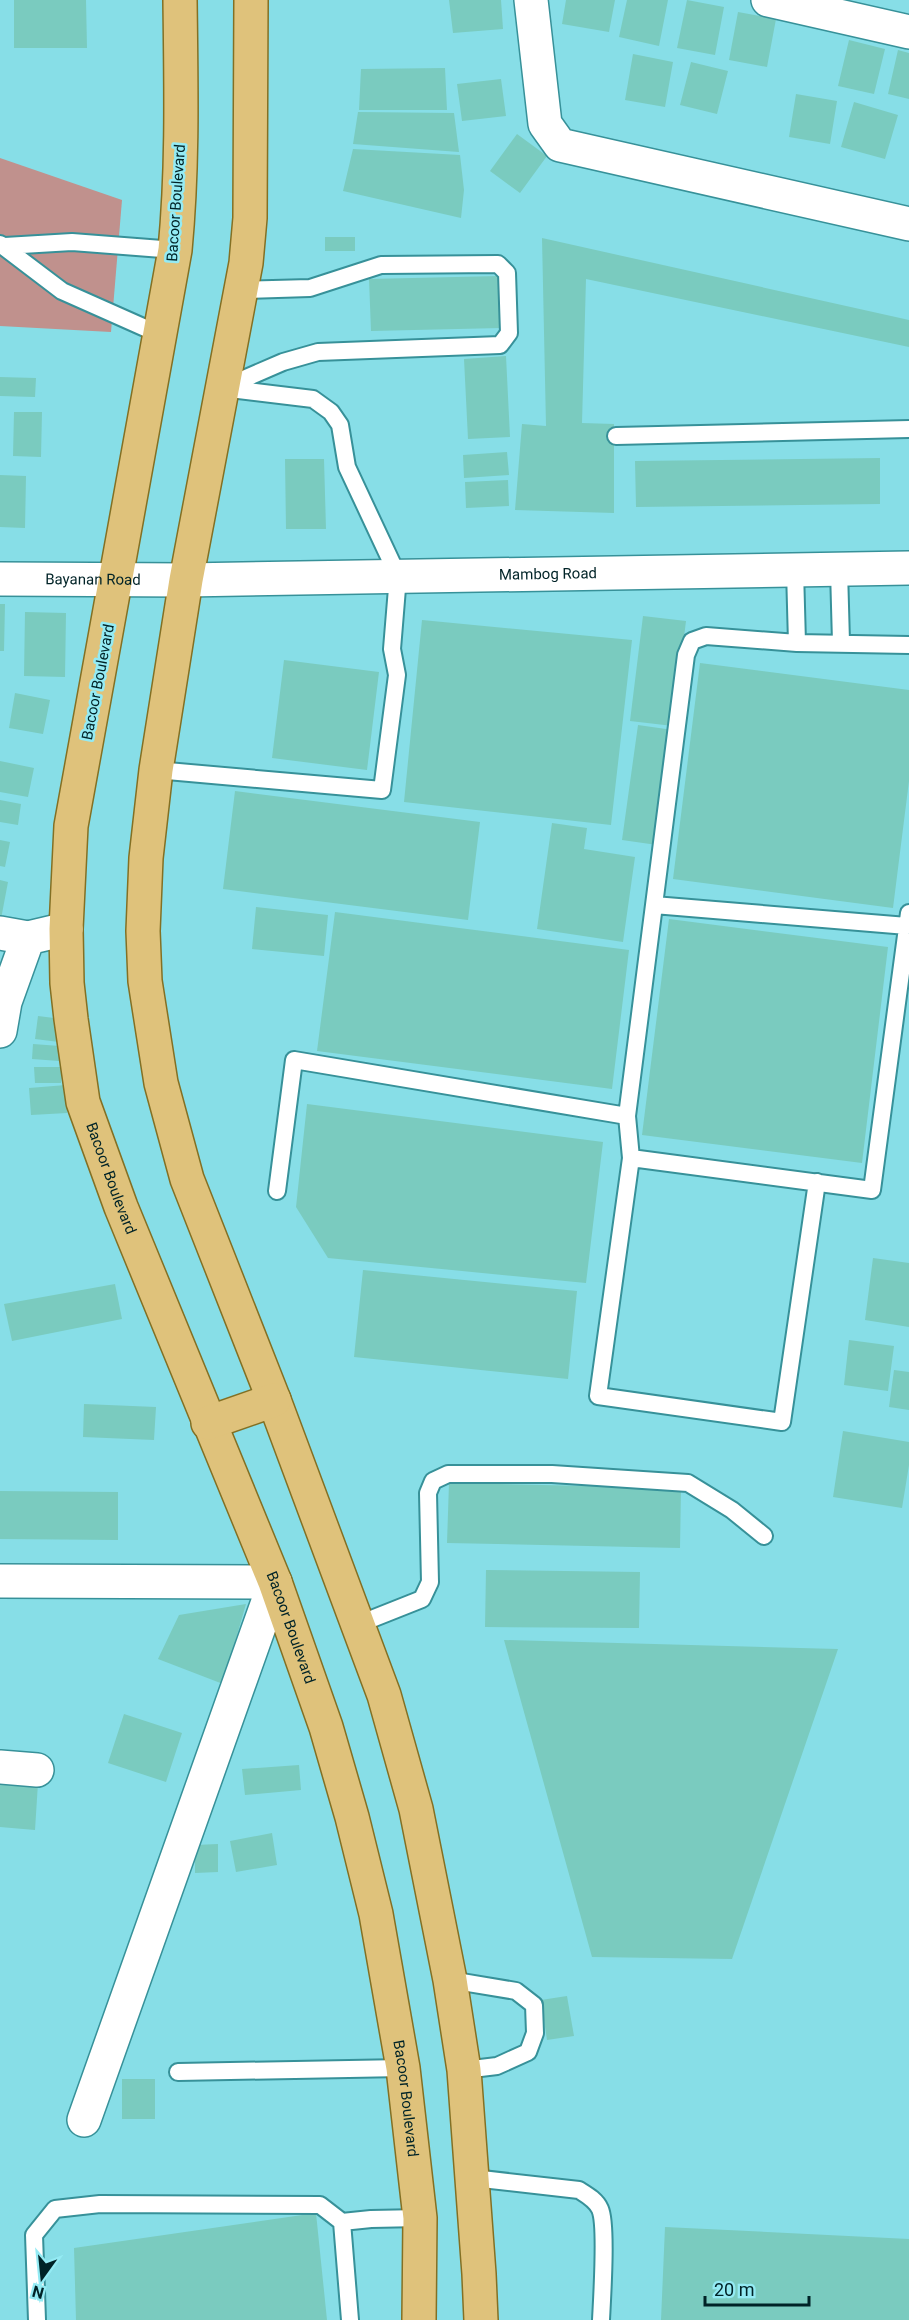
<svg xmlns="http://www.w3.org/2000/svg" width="909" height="2320" font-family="Roboto,sans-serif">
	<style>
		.green { fill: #c0918d }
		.building { fill: #7acbbf }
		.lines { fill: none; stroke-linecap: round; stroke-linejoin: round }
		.service-casing { stroke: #379199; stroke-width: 20 }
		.minor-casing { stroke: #379199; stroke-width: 36 }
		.tertiary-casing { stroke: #379199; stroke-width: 36 }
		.secondary-casing { stroke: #379199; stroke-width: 36 }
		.primary-casing { stroke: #837024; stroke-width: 36 }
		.service { stroke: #fff; stroke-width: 16 }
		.minor { stroke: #fff; stroke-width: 33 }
		.tertiary { stroke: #fff; stroke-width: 33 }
		.secondary { stroke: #fff; stroke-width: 33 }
		.primary { stroke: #dfc27b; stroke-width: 33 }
		.labels { text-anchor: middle; stroke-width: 5; stroke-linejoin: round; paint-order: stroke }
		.street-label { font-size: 15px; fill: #002327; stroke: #94ebf4 }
	</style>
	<rect width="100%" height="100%" fill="#87dee7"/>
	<path class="green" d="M0,158l122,42 -11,132 -111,-6z"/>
	<path class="building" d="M14,0h72l1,48h-73z
		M449,0h52l2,29 -50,4z
		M566,0h49l-6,32 -47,-8z
		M627,0h41l-9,46 -40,-9z
		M687,0l37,7 -9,48 -38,-7z
		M738,12l38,7 -9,48 -38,-7z
		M849,40l36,9 -11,45 -36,-8z
		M898,50l11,3v46l-21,-5z
		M633,54l40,8 -8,45 -40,-7z
		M691,62l37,9 -11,43 -37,-9z
		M445,68l2,42h-88l2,-41z
		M501,79l5,37 -44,5 -5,-37z
		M796,94l41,7 -7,43 -41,-7z
		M854,102l44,13 -13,44 -44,-12z
		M358,112l96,1 5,39 -106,-8z
		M517,134l30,22 -27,37 -30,-22z
		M353,149l107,6 4,35 -3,28 -118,-27z
		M325,237h30v14h-30z
		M542,238l367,82v27l-323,-68 -4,144 32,1v89l-99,-3 7,-86 24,2z
		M499,276l2,52 -130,3 -2,-52z
		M506,356l4,81 -42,2 -4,-80z
		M0,377l36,1 -1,19 -35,-1z
		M14,412h28l-1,45 -28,-1z
		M507,452l2,23 -45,3 -1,-23z
		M880,458v46l-244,3 -1,-46z
		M285,459h39l2,70h-40z
		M0,475l26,1 -1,52 -25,-1z
		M508,480l1,26 -43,2 -1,-26z
		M0,604h5l-1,47h-4z
		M25,612l41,1 -1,64 -41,-1z
		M643,616l43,5 -13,105 -43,-5z
		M422,620l210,20 -21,185 -207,-23z
		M284,660l95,12 -12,98 -95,-12z
		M700,663l209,27v91l-16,127 -220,-29z
		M15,693l35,7 -7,34 -34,-6z
		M638,725l35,5 -16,115 -35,-5z
		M0,761l34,7 -6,29 -28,-5z
		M235,791l245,31 -12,98 -245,-31z
		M0,800l21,4 -3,21 -18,-3z
		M552,823l35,5 -3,21 51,8 -12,85 -86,-13z
		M0,840l10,2 -5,25 -5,-1z
		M0,880l8,2 -7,37h-1z
		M256,907l72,8 -4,41 -72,-7z
		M335,912l294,38 -17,139 -295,-38z
		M669,919l219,28 -26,216 -220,-28z
		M38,1016l24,3 -3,23 -24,-3z
		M33,1044l27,2 -1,15 -27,-2z
		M34,1067h28l-1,16h-26z
		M66,1085l1,28 -36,2 -2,-27z
		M307,1104l296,38 -17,141 -258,-25 -32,-51z
		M873,1258l36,5v64l-44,-7z
		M363,1270l214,21 -9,88 -214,-22z
		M115,1284l7,35 -110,22 -8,-37z
		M849,1340l45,6 -6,45 -44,-6z
		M894,1370l15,2v38l-20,-3z
		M84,1404l72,3 -2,33 -71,-3z
		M843,1431l66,11v23l-7,43 -69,-11z
		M449,1483l232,5 -1,60 -233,-5z
		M0,1491l118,1v48l-118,-1z
		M486,1570l154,2 -1,56 -154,-1z
		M246,1604l-23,80 -65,-25 21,-44z
		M504,1640l334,9 -106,310 -140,-2z
		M124,1714l58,19 -16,49 -58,-19z
		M299,1765l2,25 -56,5 -3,-26z
		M0,1780l38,3 -3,47 -35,-3z
		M272,1833l5,32 -41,7 -6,-31z
		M218,1844v28l-23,1v-28z
		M567,1996l7,40 -27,4 -6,-40z
		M122,2079h33v40h-33z
		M316,2213l11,107h-251l-2,-72z
		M665,2227l244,12v81h-248z"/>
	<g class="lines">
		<g class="service-casing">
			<path id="service" d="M0,244l62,47 99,44
				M5,246l67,-4 103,8
				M223,388l60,-26 35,-10 182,-7 9,-12 -2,-60 -9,-9 -117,1 -71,23 -69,2
				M616,436l293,-7
				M795,570l2,73
				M839,570l2,72
				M909,645l-112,-2 -91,-7 -14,5 -6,14 -59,461 4,42 241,32 37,-277
				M156,770l226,20 15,-115 -5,-26 6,-73 -51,-109 -7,-42 -9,-13 -18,-13 -91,-11
				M654,905l253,21
				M631,1158l-33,238 184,26 35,-240
				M277,1191l17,-131 333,56
				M359,1624l63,-25 8,-17 -2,-89 5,-12 15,-7h104l136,9 44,27 32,26
				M450,1980l66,11 18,14 1,28 -7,19 -31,14 -33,4
				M178,2072l225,-4
				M473,2178l106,12c8,5 17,10 21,19 7,15 2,90 1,111
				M342,2222l29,-3 49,-1
				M37,2320l-3,-85 21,-26 45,-5 220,1 22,17 8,98"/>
		</g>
		<g class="minor-casing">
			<path id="minor" d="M531,0l14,124 15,21 349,79
				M768,0l141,32
				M0,933l28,5
				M0,1581l275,1 -191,538
				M0,1767l37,3"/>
		</g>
		<g class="tertiary-casing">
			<path id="tertiary" d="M0,1031l5,-29 23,-64 38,-9"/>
		</g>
		<g class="secondary-casing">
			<g id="secondary">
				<path id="s1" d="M0,579l186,1 723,-12"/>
			</g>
		</g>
		<g class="primary-casing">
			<g id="primary">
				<path id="s2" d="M180,0c1,83 3,167 -5,250l-104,576 -5,103 1,54 4,36 12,83 38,105 154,375 51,145 26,90 24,97 27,154 17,150 -1,102"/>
				<path d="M251,0l-1,218 -4,45 -60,317 -30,190 -10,88 -3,73 2,50 16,102 26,96 87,221 110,295 32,114 34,171 14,90 15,204 2,46"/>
				<path d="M208,1423l66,-23"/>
			</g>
		</g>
		<use href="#service" class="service"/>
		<use href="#minor" class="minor"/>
		<use href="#tertiary" class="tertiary"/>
		<use href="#secondary" class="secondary"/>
		<use href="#primary" class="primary"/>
	</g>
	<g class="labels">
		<g class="street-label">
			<text transform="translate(176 203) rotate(-86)" y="5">Bacoor Boulevard</text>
			<text dy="5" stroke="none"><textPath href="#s1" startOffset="548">Mambog Road</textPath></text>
			<text dy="5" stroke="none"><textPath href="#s1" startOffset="93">Bayanan Road</textPath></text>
			<text transform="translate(98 682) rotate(-79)" y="5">Bacoor Boulevard</text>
			<text dy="5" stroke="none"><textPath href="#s2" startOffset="1194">Bacoor Boulevard</textPath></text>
			<text dy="5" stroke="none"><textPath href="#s2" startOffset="1678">Bacoor Boulevard</textPath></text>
			<text dy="5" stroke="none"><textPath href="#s2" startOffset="2164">Bacoor Boulevard</textPath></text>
		</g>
	</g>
	<g transform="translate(42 2278) rotate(195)" stroke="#94ebf4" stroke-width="4.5" paint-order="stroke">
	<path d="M0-4.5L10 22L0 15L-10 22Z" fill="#002327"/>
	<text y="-9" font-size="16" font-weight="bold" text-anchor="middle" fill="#002327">N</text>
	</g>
	<path d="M705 2296v9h104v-9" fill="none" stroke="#002327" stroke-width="3"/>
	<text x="714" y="2296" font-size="18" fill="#002327" stroke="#94ebf4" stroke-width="4.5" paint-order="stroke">20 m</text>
</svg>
